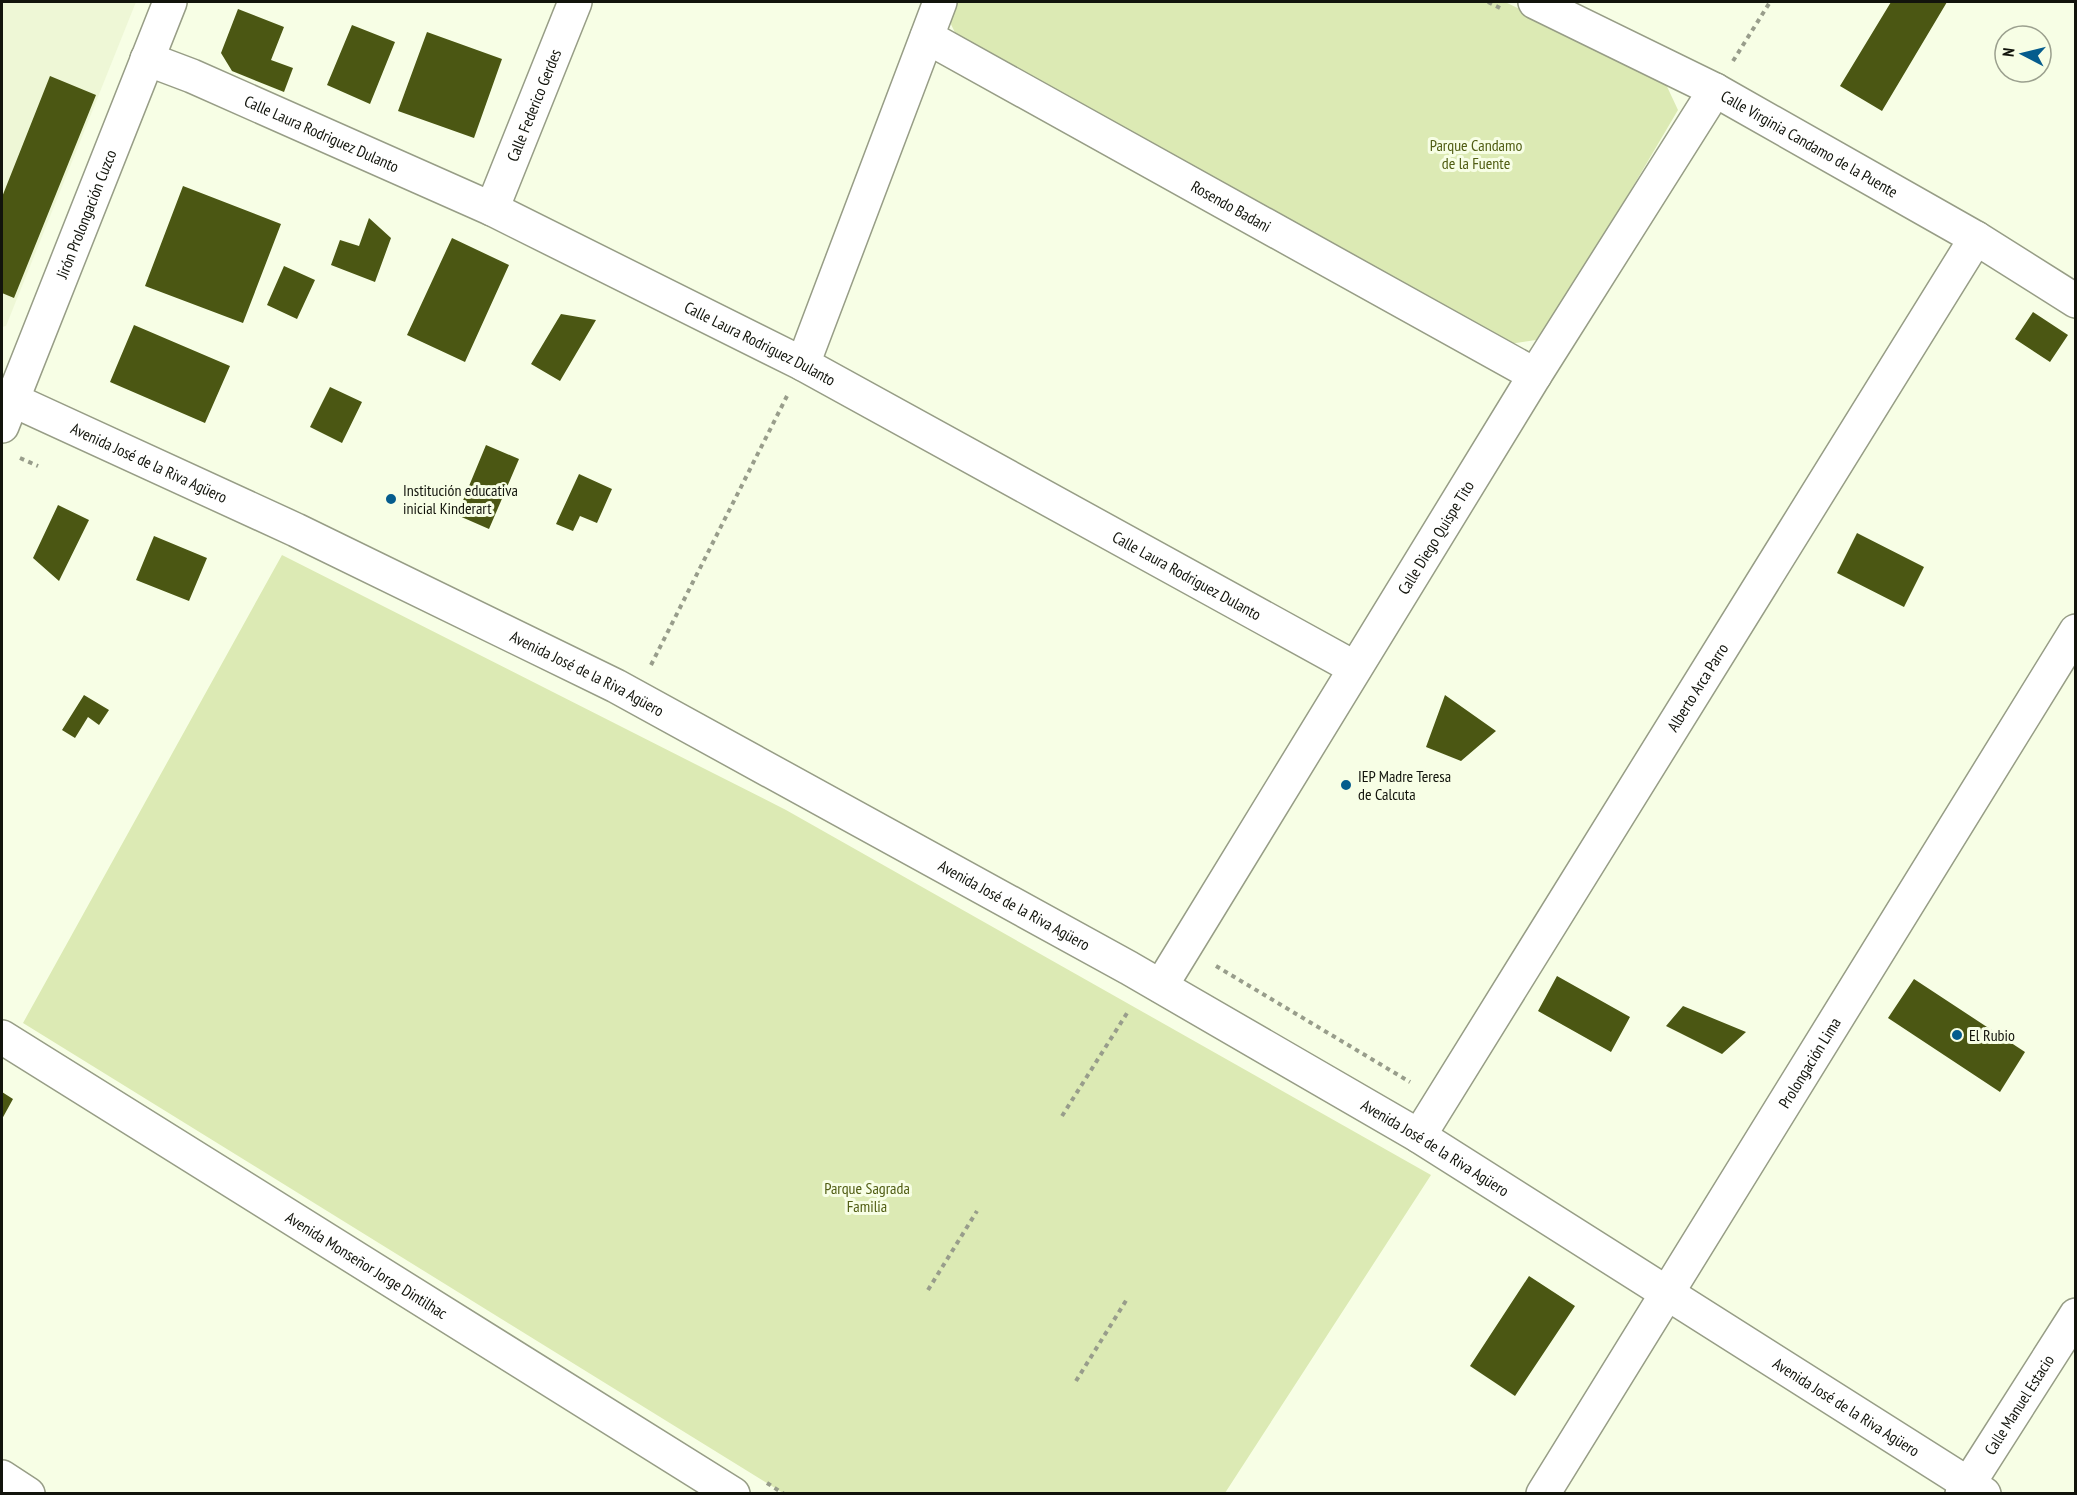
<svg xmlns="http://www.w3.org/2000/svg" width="2077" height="1495" font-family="'PT Sans Narrow',sans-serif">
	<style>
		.built { fill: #eef7d6 }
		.green { fill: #dceab4 }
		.building { fill: #4b5713 }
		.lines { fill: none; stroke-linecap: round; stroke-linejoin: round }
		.minor-casing { stroke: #979d86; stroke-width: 36 }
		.path { stroke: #989d8b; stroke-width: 4; stroke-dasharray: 4.5 4.5; stroke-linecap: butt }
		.minor { stroke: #fff; stroke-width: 33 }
		.poi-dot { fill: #055c8d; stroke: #f7fee5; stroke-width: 2 }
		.labels { text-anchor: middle; stroke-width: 6; stroke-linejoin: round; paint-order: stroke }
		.street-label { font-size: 16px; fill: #12140c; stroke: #f7fee5 }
		.park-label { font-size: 16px; fill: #505d13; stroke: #f7fee5 }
		.poi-label { font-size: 16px; fill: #12140c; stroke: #f7fee5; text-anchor: start }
	</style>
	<rect width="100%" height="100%" fill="#f7fee5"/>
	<path class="built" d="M2,2h134l-130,324 -4,1z"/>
	<path class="green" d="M955,2h550l158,76 15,32 -135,229 -34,5 -550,-303 -11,-23z
		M282,555l504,255 645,365 -206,318h-442l-760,-470z"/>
	<path class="building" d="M1891,2h56l-65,109 -42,-25z
		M238,9l46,18 -13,33 22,8 -9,24 -52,-21 -11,-18z
		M352,25l43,17 -25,62 -43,-19z
		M427,32l75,27 -28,79 -76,-27z
		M50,76l46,19 -82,203 -12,-5v-96z
		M183,186l98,38 -38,99 -98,-37z
		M369,218l22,20 -16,44 -44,-17 9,-25 19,6z
		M452,238l57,27 -44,97 -58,-27z
		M284,266l31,14 -18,39 -30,-14z
		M2033,312l35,23 -18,27 -35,-23z
		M561,314l35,6 -36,61 -29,-17z
		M134,325l96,41 -25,57 -95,-41z
		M330,387l32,15 -20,41 -32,-16z
		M486,445l33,14 -30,70 -32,-14z
		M579,474l33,15 -15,34 -17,-7 -7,15 -17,-7z
		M58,505l31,15 -30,61 -26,-23z
		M1857,533l67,34 -20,40 -67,-34z
		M154,536l53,22 -18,43 -53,-21z
		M84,695l25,15 -10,15 -11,-8 -13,21 -13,-8z
		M1445,695l51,36 -35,30 -35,-14z
		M1557,976l73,41 -19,35 -73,-41z
		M1914,979l111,73 -25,40 -112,-74z
		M1683,1006l63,26 -24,22 -56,-28z
		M2,1092l11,7 -11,20z
		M1529,1276l46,30 -60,90 -45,-30z"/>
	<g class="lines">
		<g class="minor-casing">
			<g id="minor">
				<path id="s1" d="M1535,2l180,88 261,148 100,63"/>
				<path id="s2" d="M927,37l608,338"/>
				<path id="s3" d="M147,59l45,17 300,133 311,155 552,304"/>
				<path id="s4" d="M492,209l83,-207"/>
				<path d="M803,364l137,-362"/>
				<path id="s5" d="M2,395l294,135 320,156 513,282 290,168 565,358"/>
				<path id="s6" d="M2,426l168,-424"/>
				<path id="s7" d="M1161,986l374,-611 180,-285"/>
				<path id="s8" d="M2,1037l731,457"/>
				<path id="s9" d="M1419,1136l557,-898"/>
				<path d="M2,1477l26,17"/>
				<path id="s10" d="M1543,1494l533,-863"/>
				<path id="s11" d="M1962,1494l114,-179"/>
			</g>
		</g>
		<path class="path" d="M1488,2l12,6
			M1733,61l37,-59
			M20,458l18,8
			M651,665l136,-269
			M1216,966l194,116
			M1062,1116l67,-106
			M928,1290l49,-79
			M1076,1381l51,-82
			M767,1483l17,11"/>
		<use href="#minor" class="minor"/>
	</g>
	<g class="poi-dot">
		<circle cx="391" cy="499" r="6"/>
		<circle cx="1346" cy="785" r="6"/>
		<circle cx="1957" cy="1035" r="6"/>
	</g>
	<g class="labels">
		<g class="street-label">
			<text dy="6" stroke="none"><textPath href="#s4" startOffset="112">Calle Federico Gerdes</textPath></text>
			<text dy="6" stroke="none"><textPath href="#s3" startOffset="190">Calle Laura Rodriguez Dulanto</textPath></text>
			<text dy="6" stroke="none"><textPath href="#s1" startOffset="309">Calle Virginia Candamo de la Puente</textPath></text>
			<text dy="6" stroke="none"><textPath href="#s2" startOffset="348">Rosendo Badani</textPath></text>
			<text dy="6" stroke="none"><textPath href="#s6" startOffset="228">Jirón Prolongación Cuzco</textPath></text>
			<text dy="6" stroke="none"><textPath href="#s3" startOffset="676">Calle Laura Rodriguez Dulanto</textPath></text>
			<text dy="6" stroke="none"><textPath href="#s5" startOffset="162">Avenida José de la Riva Agüero</textPath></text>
			<text dy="6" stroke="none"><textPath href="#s7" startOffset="526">Calle Diego Quispe Tito</textPath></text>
			<text dy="6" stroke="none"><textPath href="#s3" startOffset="1162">Calle Laura Rodriguez Dulanto</textPath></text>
			<text dy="6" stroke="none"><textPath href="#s5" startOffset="648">Avenida José de la Riva Agüero</textPath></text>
			<text dy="6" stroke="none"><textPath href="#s9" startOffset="528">Alberto Arca Parro</textPath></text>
			<text dy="6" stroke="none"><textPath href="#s5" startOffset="1134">Avenida José de la Riva Agüero</textPath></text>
			<text dy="6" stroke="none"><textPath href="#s10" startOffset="507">Prolongación Lima</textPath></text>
			<text dy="6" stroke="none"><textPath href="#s5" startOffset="1620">Avenida José de la Riva Agüero</textPath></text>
			<text dy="6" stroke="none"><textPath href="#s8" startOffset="430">Avenida Monseñor Jorge Dintilhac</textPath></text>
			<text dy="6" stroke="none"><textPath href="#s11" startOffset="106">Calle Manuel Estacio</textPath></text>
			<text dy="6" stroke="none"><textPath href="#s5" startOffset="2106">Avenida José de la Riva Agüero</textPath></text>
		</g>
		<g class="park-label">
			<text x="1476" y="151">Parque Candamo<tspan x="1476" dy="18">de la Fuente</tspan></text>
			<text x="867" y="1194">Parque Sagrada<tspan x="867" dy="18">Familia</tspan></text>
		</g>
		<g class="poi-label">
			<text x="403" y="496">Institución educativa<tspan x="403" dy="18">inicial Kinderart</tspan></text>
			<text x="1358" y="782">IEP Madre Teresa<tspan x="1358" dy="18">de Calcuta</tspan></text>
			<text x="1969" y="1041">El Rubio</text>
		</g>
	</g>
	<rect width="2077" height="1495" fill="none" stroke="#12140c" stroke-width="6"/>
	<g transform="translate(2023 54) rotate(277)"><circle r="28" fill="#f7fee5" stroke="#9ba08e" stroke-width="1.5"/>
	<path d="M0-4.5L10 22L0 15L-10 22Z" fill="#055c8d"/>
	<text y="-9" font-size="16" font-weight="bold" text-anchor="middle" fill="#12140c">N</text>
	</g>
</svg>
